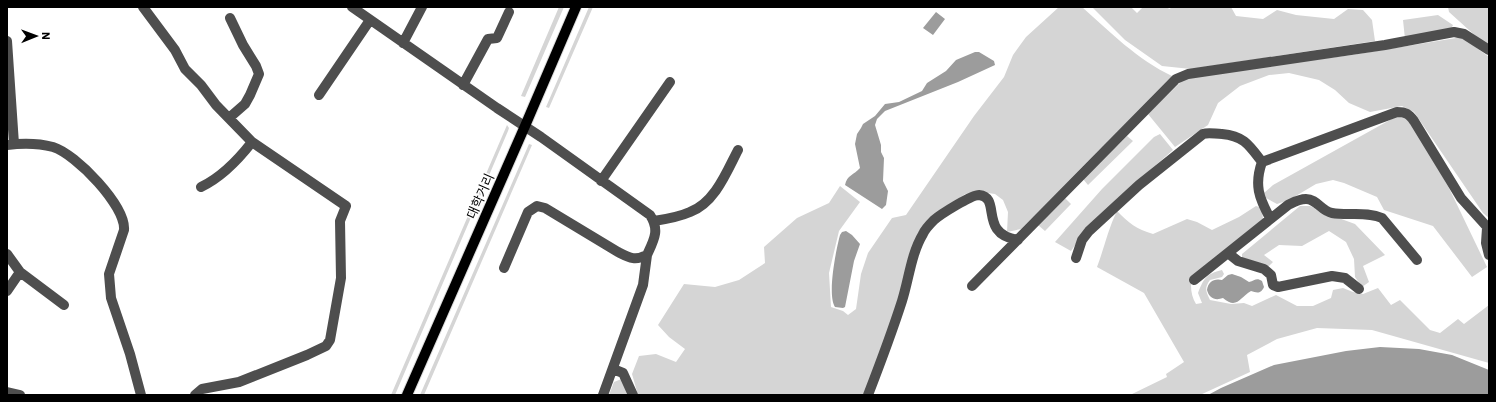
<svg xmlns="http://www.w3.org/2000/svg" width="1496" height="402" font-family="'IBM Plex Sans','Noto Sans KR',sans-serif">
	<style>
		.green { fill: #d5d5d5 }
		.water { fill: #9c9c9c }
		.lines { fill: none; stroke-linecap: round; stroke-linejoin: round }
		.major-casing { stroke: #dbdbdb; stroke-width: 12 }
		.minor { stroke: #4e4e4e; stroke-width: 10 }
		.major { stroke: #000; stroke-width: 10 }
		.labels { text-anchor: middle; stroke-width: 3; stroke-linejoin: round; paint-order: stroke }
		.street-label { font-size: 13px; fill: #000; stroke: #fff }
	</style>
	<rect width="100%" height="100%" fill="#fff"/>
	<path class="green" d="M559,7h5l-39,90 -4,-1z
		M589,7h4l-44,101 -3,-1z
		M1059,7h23c28,25 56,53 90,69l-151,153 -14,3 1,-20 -5,-12 -8,-6 -14,-2 -16,2 -36,27 -65,174h-226l-6,-21 7,-18 17,-2 20,8 9,-13 -16,-12 -11,-12 26,-41 31,3 24,-7 26,-17 -1,-16 33,-29 32,-15 11,-17 20,16 -21,29 -10,42 2,34 12,4 5,4 8,-6 5,-35 7,-21 24,-35 14,-3 68,-99 30,-39 9,-22 13,-18z
		M1092,7h39l6,6 6,-6h22l5,2 1,-2h60l5,9 27,3 14,-9 19,5 38,4 14,-10 15,1 9,10 3,21 -184,28 -29,-3 -37,-26z
		M1448,7h41v39l-9,-6 -31,-28z
		M1438,15l15,10 -2,4 -46,10 -2,-19z
		M1462,37l27,20v161l-6,-5 -69,-101 -12,-6 -32,6 -21,-9 -14,-13 -16,-10 -30,-7 -20,2 -29,11 -22,17 -10,22 -33,22 -27,-33 39,-38 165,-21z
		M1397,116l9,2 6,6 37,64 38,79 -15,10 -39,-51 -49,-16 -7,-13 -33,-14 -11,-3 -17,4 -27,16 -12,4 -11,-6 -2,-5 9,-8z
		M507,125l2,3 -1,3 -113,264h-4z
		M1160,134l13,16c-36,32 -75,61 -102,101l-16,-9 47,-53 52,-52z
		M1127,136l6,5 -45,44 -5,-6z
		M529,144l3,1 -108,250h-4z
		M1064,197l7,7 -26,27 -7,-6z
		M1256,206l6,2 1,12 -71,57c-2,9 -1,19 4,27l6,-1 -4,-10c6,-15 8,-19 24,-23l2,4 -2,3 -12,3c-6,8 -4,12 0,20l21,4 13,-1 8,3 24,-11 21,11h16l18,-8 2,-8 10,-2 10,4 10,2 15,-6 13,17 9,-5 30,30 10,3 18,-14 6,5 25,-19v58l-117,-33 -55,-2 -40,11 -30,16 3,17 -50,23h-70l37,-18 -1,-3 18,-12 -40,-69 -47,-26c7,-18 11,-38 20,-56 12,12 19,18 36,23l34,-15 10,3 15,8 27,-13z
		M1300,206h10l23,10 22,8 30,31 -22,11 6,16 -7,5 -7,-10 -1,-18 -8,-17 -17,-11 -27,15 -23,-1 -15,10 9,7 -5,5 -26,-8v-5z
		M624,378l7,17h-22l5,-13z"/>
	<path class="water" d="M936,12l9,7 -12,16 -10,-7z
		M975,52h4l15,9 1,4 -37,17 -73,29 -8,8 -2,6 6,20v7l3,6 -1,23 5,10 -2,14 -4,4 -37,-24c2,-10 9,-10 15,-17l-5,-24 2,-10 4,-6 2,-4 12,-8 10,-12 14,-2 23,-11 5,-8 19,-12 10,-11z
		M846,231l6,4 8,9 -6,17 -9,46 -2,1 -8,-1c-8,-12 1,-57 5,-72l2,-3z
		M1232,274l9,3 8,5c6,-1 7,-5 13,-1l2,6c-3,7 -7,6 -13,4 -11,6 -14,19 -28,7 -8,3 -14,0 -16,-8 1,-8 7,-12 15,-10l6,-5z
		M1380,347l39,2 33,6 37,15v25h-281l13,-7 53,-23 72,-14z"/>
	<g class="lines">
		<g class="major-casing">
			<path id="major" d="M407,395l118,-269 51,-119"/>
		</g>
		<path class="minor" d="M143,7l32,43 10,19 16,16 15,20 36,37 94,64 -6,15 1,57 -11,62 -4,6 -19,9 -68,27 -37,7 -7,6
			M352,7l145,101 44,29 109,78c10,15 4,25 -3,40 -12,6 -17,3 -29,-3l-73,-44 -8,-2 -9,6 -24,56
			M7,41l7,103
			M403,43l19,-36
			M463,85l25,-46 9,-1 12,-26
			M319,95l51,-75
			M229,118l16,-14 5,-9 9,-21 -3,-8 -13,-21 -13,-27
			M7,145c15,-2 31,-2 46,2 23,7 73,59 71,83l-15,44 2,24 19,56 11,41
			M1262,162c-8,23 -3,36 8,56
			M601,181l69,-99
			M201,187c21,-10 37,-27 51,-45
			M654,221c13,-2 25,-4 36,-9 25,-9 37,-41 48,-62
			M1487,228l-1,15 3,12
			M1228,253l10,8 26,8 7,6 2,10 5,2 54,-11 13,2 14,11
			M7,254l13,18 44,33
			M1076,258l6,-18 7,-9 50,-46 64,-51c6,-2 12,0 19,0 22,2 27,11 40,28l135,-50c9,0 12,2 17,9l47,77 28,31
			M1194,280l94,-75c6,-3 11,-6 18,-6 11,0 15,12 26,14 16,3 35,-2 50,5l35,42
			M972,286l204,-207 12,-5 197,-29 69,-13 10,2 25,16
			M7,291l13,-19
			M613,369l10,4 10,22
			M7,392l13,3
			M603,395l40,-110 4,-30
			M868,395c12,-31 24,-63 34,-94 7,-22 9,-47 21,-67 2,-5 7,-10 11,-14 7,-6 37,-25 45,-25 23,2 -1,39 39,45"/>
		<use href="#major" class="major"/>
	</g>
	<g class="labels">
		<g class="street-label">
			<text transform="translate(480 196) rotate(-66)" y="5">대학거리</text>
		</g>
	</g>
	<rect width="1496" height="402" fill="none" stroke="#000000" stroke-width="16"/>
	<g transform="translate(36 36) rotate(89)" stroke="#ffffff" stroke-width="3" paint-order="stroke">
	<path d="M0-3L7 15L0 10L-7 15Z" fill="#000000"/>
	<text y="-6" font-size="11" font-weight="bold" text-anchor="middle" fill="#000000">N</text>
	</g>
</svg>
